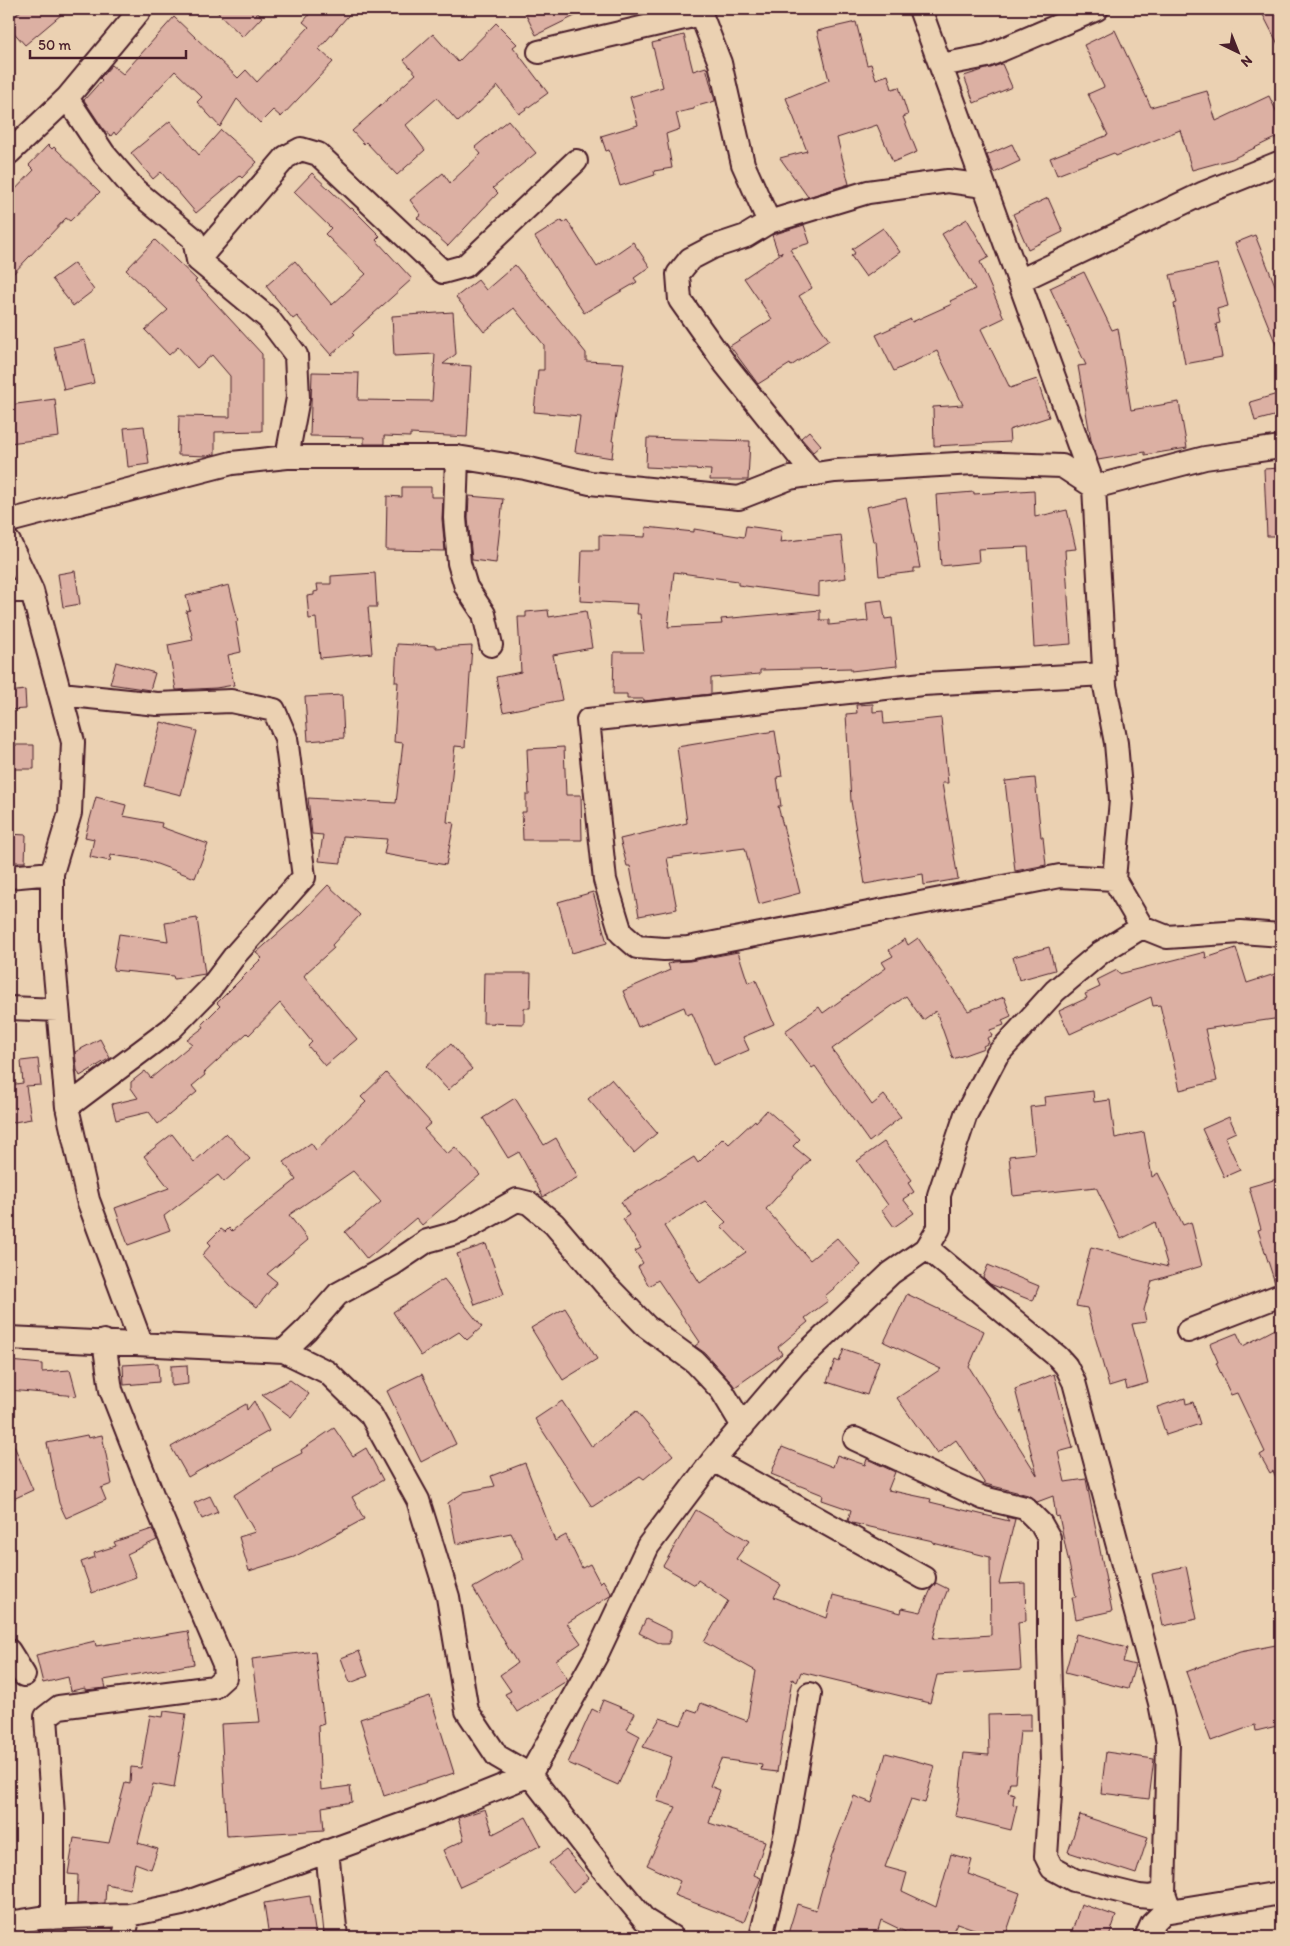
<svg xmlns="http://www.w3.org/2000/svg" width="1290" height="1946" font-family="Itim,sans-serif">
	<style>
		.building { fill: #dcb0a3; stroke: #4a1f2b; fill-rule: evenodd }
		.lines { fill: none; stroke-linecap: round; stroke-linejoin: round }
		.minor-casing { stroke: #4a1f2b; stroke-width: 26 }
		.minor { stroke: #ebd1b2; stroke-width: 22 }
	</style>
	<rect width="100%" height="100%" fill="#ebd1b2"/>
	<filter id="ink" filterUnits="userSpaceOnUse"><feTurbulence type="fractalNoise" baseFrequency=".02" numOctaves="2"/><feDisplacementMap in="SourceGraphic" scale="10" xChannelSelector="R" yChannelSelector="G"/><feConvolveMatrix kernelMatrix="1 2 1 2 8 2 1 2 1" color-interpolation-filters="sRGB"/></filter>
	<g filter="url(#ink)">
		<path class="building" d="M23,9h45l-43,36 -16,-18v-6z
			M214,9h39l9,8 -19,20z
			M314,9h40l-35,40 14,13 -52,55 -8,-7 -13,13 -23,-24 -17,28 -23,-25 5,-5 -27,-26 -59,64 -2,-3 -3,4 -7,-6 -20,-30 18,-20 -2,-2 12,-13 11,9 51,-57 64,61 8,-8 11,12 52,-55 -6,-5z
			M523,9h66l-53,26z
			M1260,9h21v41z
			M856,22l11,43 4,-1 5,15 12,-4 4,14 7,-2 9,28 -5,2 14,35 -24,10 -16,-37 -40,13 12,46 -41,13 -28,-39 27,-7 -21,-53 43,-18 -12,-49z
			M496,23l21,21 -4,3 35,46 -29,21 -21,-28 -40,36 -21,-24 -31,27 19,25 -28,25 -31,-33 -2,2 -12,-13 64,-57 -12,-14 29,-26 25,28z
			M1115,30l36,77 56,-16 9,30 53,-25 12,25v14l-49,24 -40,11 -12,-40 -64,26 -2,-3 -57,22 -7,-17 58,-23 -20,-41 16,-7 -20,-42z
			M684,35l9,36 13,-4 9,34 -21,6v2l-18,4 4,16 -14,5 6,34 -18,3 1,4 -35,11 -11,-36 -3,1 -5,-15 37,-11 -8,-28 33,-10 -11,-44z
			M1002,64l10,23 -38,16 -10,-27z
			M508,120l28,33 -43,35 5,5 -50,53 -31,-28 4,-3 -11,-15 33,-27 7,10 31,-29 -6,-7z
			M170,121l29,34 22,-25 36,32 -15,16 -2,-2 -44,37 -35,-41 -8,7 -22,-26z
			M1012,144l8,17 -26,12 -7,-18z
			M48,145l4,4 2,-2 46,45 -30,29 -4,-3 -57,60v-82l25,-26 -5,-5z
			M312,173l38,36 2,-1 28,28 -4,4 36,39 -60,54 2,2 -23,20 -34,-39 -4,3 -27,-33 29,-25 37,44 34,-31 -41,-40 6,-6 -37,-36z
			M1048,198l15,34 -35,17 -15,-35z
			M967,219l22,38 -9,5 24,56 -23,11 29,59 27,-9 12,38 -40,13 1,12 -76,4 -1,-39 30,-2 -26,-54 -43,20 -18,-36 35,-16 1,3 40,-18 -2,-3 25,-12 -33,-55z
			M562,220l1,3 4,-3 30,47 36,-25 17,25 -16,11 3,4 -53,31 -49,-76z
			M804,225l6,18 -20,6 22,39 -13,8 30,44 -38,26 -1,-2 -32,20 -28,-38 42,-27 -28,-41 39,-26 -5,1 -6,-18z
			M883,228l17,24 -34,25 -15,-21 4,-3 -3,-4z
			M1255,235l22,55 4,-2v69l-46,-114z
			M155,240l42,40 -2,1 67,73v77l-47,1v22l-7,2 -30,-1 1,-39 51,1v-41l-18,-21 -15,13 -19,-21 -9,8 -24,-25 23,-20 -42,-40z
			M74,263l20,27 -21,16 -21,-27z
			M1217,264l11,42 -11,3 3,14 -4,1 6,33 -37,7 -11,-60 3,-1 -7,-28z
			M515,265l71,88v8l38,2 -12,78h2l-2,17 -37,-6 5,-36 -46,-4 4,-42h6v-25l-30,-37 -30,24 -28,-35 22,-17 8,10z
			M1084,272l28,58 6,-2 13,82 48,-8 8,46 -42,7v-3l-47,8 -7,-20 -13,-74 8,-1 -36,-77z
			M453,312l3,42 -13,10 28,2 -4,71 -57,-3v3l-26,-1v8h-20v-7l-54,-1 2,-64 47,1 -1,27 74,1 3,-47 -41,2 -2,-40z
			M85,340l9,43 -30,7 -10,-43z
			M1281,393v21l-26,7 -5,-19z
			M55,399l4,38 -50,6v-38z
			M144,426l5,38 -21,3 -4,-39z
			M809,431l12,14 -8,7 -12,-14z
			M647,438l103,3 -2,39h-38l1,-10 -65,-3z
			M1281,468v68h-14l-3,-67z
			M402,487h29v10h12l-1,22 3,32 -59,-1 1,-54 15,1z
			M1034,490l1,27 32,-7 9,39 -11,1 6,94 -37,3 -6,-100 -50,2 1,13 -38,4 -5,-71 38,-3v2z
			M469,496l34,3 -7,64 -24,-3 -4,-42z
			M906,498l14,70h-6v4l-35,4 -3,-35h-3l-7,-34z
			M746,526l36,5 -2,11 61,-7 5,43 -27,4v14l-81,-11v-4l-64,-9 -6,55 54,-3 -1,-5 99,-9v10h9v5l39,-4 -2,-19 16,-2 3,19 7,-1 5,48 -46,5v-3l-91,2v4l-49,4v16l-67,7v-2h-17v-5h-14l1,-42h30l-4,-38h-3l1,-10 -58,-3 2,-51h17v-15l46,2 1,-10 48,5v-3l50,8z
			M75,571l5,33 -17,3 -5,-33z
			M375,573l2,34h-9l4,46 -52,5 -4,-40 -7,1 -2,-23 7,-1v-3l4,-1 -1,-7h14v-8z
			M229,585l9,36 -2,1 5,30 -13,3 6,30 -18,3 -40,2 -8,-45 25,-5 -7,-29 4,-1 -4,-14z
			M548,610l1,7 37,-6 6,37 -39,7 9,45 -59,12 -7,-35 25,-5 -3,-55h8v-5z
			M397,644l39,2v2l36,-2 -7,101 -10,-1 -8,76 7,1 -8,42 -62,-11 3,-15 -44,-3 -2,27 -22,-2 4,-26 -11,-1 -4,-36 88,5 7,-60 -9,-1 4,-60h-3z
			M116,662l39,11 -5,17 -40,-6z
			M25,690l1,19 -17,1v-18z
			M342,695l2,43 -36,3 -3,-44z
			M873,704v8l10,-1 1,13 57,-6 7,65h-6l16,96 -34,6 -1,-11 -58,10 -14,-83 -5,-87 11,-1 -1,-8z
			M161,722l36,9 -16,64 -36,-9z
			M775,731l7,45 -5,1 4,29h-3l22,87 -41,11 -14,-56 -78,10 10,51 -38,7 -9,-50h-3l-7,-27 67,-16 -10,-76z
			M9,745h25v24h-25z
			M564,747l2,48h15l1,45h-59l-1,-28h4v-17h3l-2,-46z
			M1035,778l6,59h2l3,28 -31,6 -10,-90z
			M96,797l30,8 -3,11 39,7 -1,4 47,17 -13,34 -49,-18 -35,-5 -1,6 -20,-4 4,-18 -9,-2z
			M9,834l17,1 -1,27h-16z
			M328,885l32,30 -28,30 2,3 -27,24 -3,4 53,63 -32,27 -17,-20 4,-4 -32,-39 -31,32 -2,-2 -43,40 1,2 -13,11 5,6 -39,32 -9,-12 -33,8 -4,-16 26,-6 -7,-10v-6l14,-11 6,7 41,-34 -5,-4 17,-13 -2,-3 18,-18 -3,-3 45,-45 -6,-5 46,-41z
			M593,892l14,51 -35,10 -14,-51z
			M197,918l8,56 -31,5 -1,-3 -60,-6 6,-36 49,7 -3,-18z
			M918,938l50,73 36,-14 7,19 -9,4 2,5 -14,5 2,6 -5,2 2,5 -6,3 1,2 -31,11 -17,-48 -13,9 -17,-24 -74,53 40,56 12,-10 17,22 -32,25 -54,-76 -3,2 -27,-37 34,-24 4,6 63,-45 -4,-6 11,-6 -4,-6 16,-11 3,6z
			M1049,947l6,23 -36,10 -6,-23z
			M1236,948l11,35 34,-11v46l-76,11 12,52 -37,9 -20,-85 -7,1 -2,-9 -81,37 -11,-23 28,-13 -2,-4 15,-7 -3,-7 20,-10 2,4 86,-22 1,6z
			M738,952l10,31 8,-3 18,44 -31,13 6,13 -35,15 -22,-52 -5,2 -3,-8 -46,20 -15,-36 47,-21 -2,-6 6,-2 16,-1z
			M484,973h47l-1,35h-6v16l-41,-1z
			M100,1039l10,19 -30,18 -3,-6 -2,-18z
			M451,1044l21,25 -24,21 -22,-24z
			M38,1059l3,26 -15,1 5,33 -22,4v-38l14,-2 -2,-22z
			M386,1073l45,50 -7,6 23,25 8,-7 25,28 -58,50 -6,-7 -49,41 -22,-27 36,-30 -28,-31 -64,44 19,25 -41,34 10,8 -20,25 -26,-20v-1l-29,-31 9,-10 -3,-3 13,-13 4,3 4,-4 3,3 64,-51 -12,-18 27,-19 5,7 50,-48 -5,-5z
			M611,1079l46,54 -23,20 -46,-54z
			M1093,1091l1,11 16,-2 5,38 29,-6 8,45 6,-4 25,52 8,-3 11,44 -50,15 -8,29 2,12 -14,2 16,59 -21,6 -2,-8 -16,5 -22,-78 -11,-2 15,-59 77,20 -13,-45 -34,17 -25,-52 -83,9 -4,-40 26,-3 -5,-46 15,-2 -1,-8z
			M515,1098l29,47 12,-7 22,39 -35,20 -24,-45 -11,6 -25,-40z
			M767,1110l33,29 -7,7 17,14 -44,49 44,51 27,-22 24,27 -36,31 3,5 -23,17 3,4 -30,25 4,7 -47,33 -30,-34 -10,-7 5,-4 -42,-62 -9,6 -11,-19 5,-4 -8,-12 6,-3 -18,-29 6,-4 -8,-13 73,-45 4,6 25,-25 6,6 26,-24 1,2zM705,1201l21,21 -5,4 25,26 -46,31 -36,-57z
			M1229,1117l7,15 -11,5 15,33 -16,7 -22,-48z
			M226,1133l24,26 -26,23 -6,-7 -54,41 6,14 -42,15 -13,-37 54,-20 -25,-32 28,-22 22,28z
			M884,1142l28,38 -4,3 6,9 -11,7 11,14 -20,14 -12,-17 6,-5 -31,-44z
			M1277,1179l4,16v87l-6,1 -17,-53 3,-1 -12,-42z
			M486,1244l18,50 -29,11 -18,-51z
			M988,1265l51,21 -6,15 -43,-17 -7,-7z
			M444,1279l38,48 -15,13 -8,-8 -38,24 -28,-44z
			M907,1294l77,37 -15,36 68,108 -22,-86 39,-15 19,74 -15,4 7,30 21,-3 26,132 -36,8 -4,-22h4l-17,-81 -3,1 -3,-21 -16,6 -9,-7 -43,-11 -29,-44 -19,14 -40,-56 44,-29 -57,-27z
			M565,1308l32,51 -34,21 -32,-52z
			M1281,1326v162l-8,-17 -3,2 -10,-18 5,-3 -28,-59 -6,2 -15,-32 2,-1 -8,-18 27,-11 6,13z
			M844,1349l35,12 -12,34 -40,-13 8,-22 4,2z
			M9,1361l33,3v8l28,-2 7,26 -68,-6z
			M158,1363l1,19 -35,3 -1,-20z
			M187,1365l1,19 -17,2v-20z
			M422,1374l34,70 -35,18 -34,-71z
			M290,1380l19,14 -18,23 -29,-22z
			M1185,1398l1,6 7,-2 7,22 -34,11 -9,-28z
			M254,1401l15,30 -81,46 -17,-30 75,-43 1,6z
			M562,1401l30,46 44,-36 37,44 -29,24 -4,-3 -48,31 -57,-88z
			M334,1428l19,28 13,-8 17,32 -31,17 12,22 -70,38 -45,14 -10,-34 16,-5 -21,-37 39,-25 -1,-1 30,-16 -1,-3z
			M9,1434l24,56 -24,11z
			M87,1435l1,3 14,-3 10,49 -11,4 5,12 -40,18 -7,-15 -12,-60z
			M782,1447l51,20 4,-12 28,10 2,-6 28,13 -7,18 43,9 -1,3 79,19 -3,-4 9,2 -16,65 26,-1 1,38 -8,1 3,48 -84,5 -7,28 -129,-31 -4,10 -5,-3 -15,93 -16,-2 1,-5 -41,-6 -11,27 10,4 -11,33 56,18 -11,34 7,3 -17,44 -70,-27 6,-14 -33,-16 29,-58 -19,-6 15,-44 -29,-10 17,-29 21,7 7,-16 9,3 4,-9 46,18 9,-50 -52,-29 24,-41 -30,-21 -3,5 -32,-19 33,-56 53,31 -13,18 45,26 -7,12 53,21 6,-23 68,18 1,-5 19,4 10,-23 5,-6 12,6 -6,15 -9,35 58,-4 -1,-78 -57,-14v-2l-81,-18 -4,-2 3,-11 -29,-10 1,-5 -52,-21z
			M525,1463l30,78 11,-6 16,33 8,-4 10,19 3,-3 8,13 -1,3 -43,27 14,20 -25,17 12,20 -51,32 -12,-18 6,-3 -11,-16 17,-12 -44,-75 51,-29 -13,-26 -55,11 -8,-41 16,-11 31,-6 -4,-10z
			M210,1496l8,16 -16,7 -8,-16z
			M152,1529l5,11 -30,14 9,23 -44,16 -11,-31 14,-5 -1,-4 22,-7 -2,-4z
			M1186,1566l11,53 -34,7 -11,-52z
			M646,1619l25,12v7l-3,6h-7l-22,-11z
			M188,1631l6,33 -90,16 2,8 -21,2v-2l-14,3 -3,-14 -25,6 -7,-28 59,-14 1,5z
			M1076,1634l51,14 -4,14 12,3 -7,24 -63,-16z
			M1281,1644v81l-25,6 -1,-6 -44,16 -25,-69 54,-20z
			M315,1651l9,73 -6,2 3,64 29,-4 2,16 -30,5 2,23 -97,6 -6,-112 39,-2 -8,-63z
			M359,1651l9,25 -18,7 -9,-25z
			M430,1696l24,77 -70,23 -24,-77z
			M603,1700l32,13 -8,16 13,7 -22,49 -50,-22 24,-54 6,3z
			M164,1711l22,3 -12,74 -21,-4 -15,59 20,6 -7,20 -16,-6 -5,26 -24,-5 -1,19 -28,1 1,-29 -10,-1 6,-36 35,5 16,-60 5,1 1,-17 10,1 9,-53 13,2z
			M1031,1714v17h-11l-5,51h-5l-2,10 6,2 -1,10 4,1 -6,25 -56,-14 4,-19 5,-44 25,2 -1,-40z
			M1106,1752l48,7 -5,40 -48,-6z
			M886,1753l49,13 -10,37 -14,-4 -26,68 22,6 -5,18 34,16 15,-53 21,6 -4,14 52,19 -15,44h-8l-40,-14 -7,14h-34l-35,-17 -5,17h-89l10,-33 19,6 15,-53 23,-61 18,7z
			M485,1809l8,25 33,-17 15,28 -53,29 -28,13 -17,-37 21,-10 -6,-22z
			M1080,1815l68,22 -12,37 -68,-22z
			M566,1850l23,28 -16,14 -24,-29z
			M310,1896l6,41h-47l-5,-34z
			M1081,1904l35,12 -7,21h-39z"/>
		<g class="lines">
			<g class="minor-casing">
				<path id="minor" d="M699,9l21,54 23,101 26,58
					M920,9l174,478 11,199 11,57 5,57 -7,79
					M539,52l162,-38
					M941,65l46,-9 110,-47
					M67,98l37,56 31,36 59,49 4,21 70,58 28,37 2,43 -11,59
					M9,153l58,-55 74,-89
					M198,260l88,-103 15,-8 17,5 125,118 22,-6 111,-105
					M1019,281l185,-88 77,-31
					M457,457l-2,61 4,45 7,24 18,27 7,31
					M814,475l-88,-110 -46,-65 -2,-26 12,-15 23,-12 33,-11 23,-14 99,-30 80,-11 36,5
					M9,521l223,-58 55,-6h170l68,11 65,15 149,15 51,-20 45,-7 139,-8 88,3 32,21 111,-29 76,-11
					M9,542l23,49 41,151 -3,71 -18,60v67l15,167 21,93 53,143
					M9,591h23
					M1105,674l-182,10 -335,36 17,160 16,53 16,14 27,2 24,-1 372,-72 54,3 28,48 25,10 74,-5 40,3
					M61,694l96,10 74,-3 43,9 12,28 18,139 -68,77 -27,36 -38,39 -104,78
					M9,877l43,-4
					M9,1008l49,2
					M927,1248l131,109 8,9 8,16 86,321 8,40 -4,150 6,17
					M1188,1331l93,-36
					M9,1338l275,13 43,21 44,43 47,85 30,97 19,114 30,45 33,19 72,93 43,52 27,17
					M284,1351l23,-22 31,-35 55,-30 34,-23 33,-9 57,-32 12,3 25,21 52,61 41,42 48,35 27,29 21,35
					M855,1439l128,59 42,10 16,16 8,14v111l3,114 -6,93 6,12 22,12 65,16 11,1 14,-4
					M713,1460l211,118
					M9,1651l15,24
					M327,1851l9,86
					M53,1918v-103l-7,-98 13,-10 155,-20 11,-10 -1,-13 -69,-162 -44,-112 -7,-49
					M9,1923l31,-5 89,-3 53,-11 263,-95 85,-34 66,-119 52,-110 65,-86 82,-96 96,-91 36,-25 12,-20v-33l27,-81 31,-59 58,-64 45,-38 42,-26
					M124,1937l5,-22
					M761,1937l25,-105 24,-138
					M1146,1937l6,-13 12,-12 117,-19"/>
			</g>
			<use href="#minor" class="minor"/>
		</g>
	</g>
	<rect width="1290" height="1946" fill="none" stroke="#ebd1b2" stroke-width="30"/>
	<rect x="15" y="15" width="1260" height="1916" fill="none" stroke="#4a1f2b" stroke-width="2" filter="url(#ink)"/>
	<g transform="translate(1238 52) rotate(137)" stroke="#ebd1b2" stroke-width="4" paint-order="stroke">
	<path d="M0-4L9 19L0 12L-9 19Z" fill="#4a1f2b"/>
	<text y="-8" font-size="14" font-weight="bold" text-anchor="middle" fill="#4a1f2b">N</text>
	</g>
	<path d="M30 50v8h156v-8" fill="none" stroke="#4a1f2b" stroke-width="2.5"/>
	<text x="38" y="50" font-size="15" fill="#4a1f2b" stroke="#ebd1b2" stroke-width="4" paint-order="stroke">50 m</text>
</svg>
